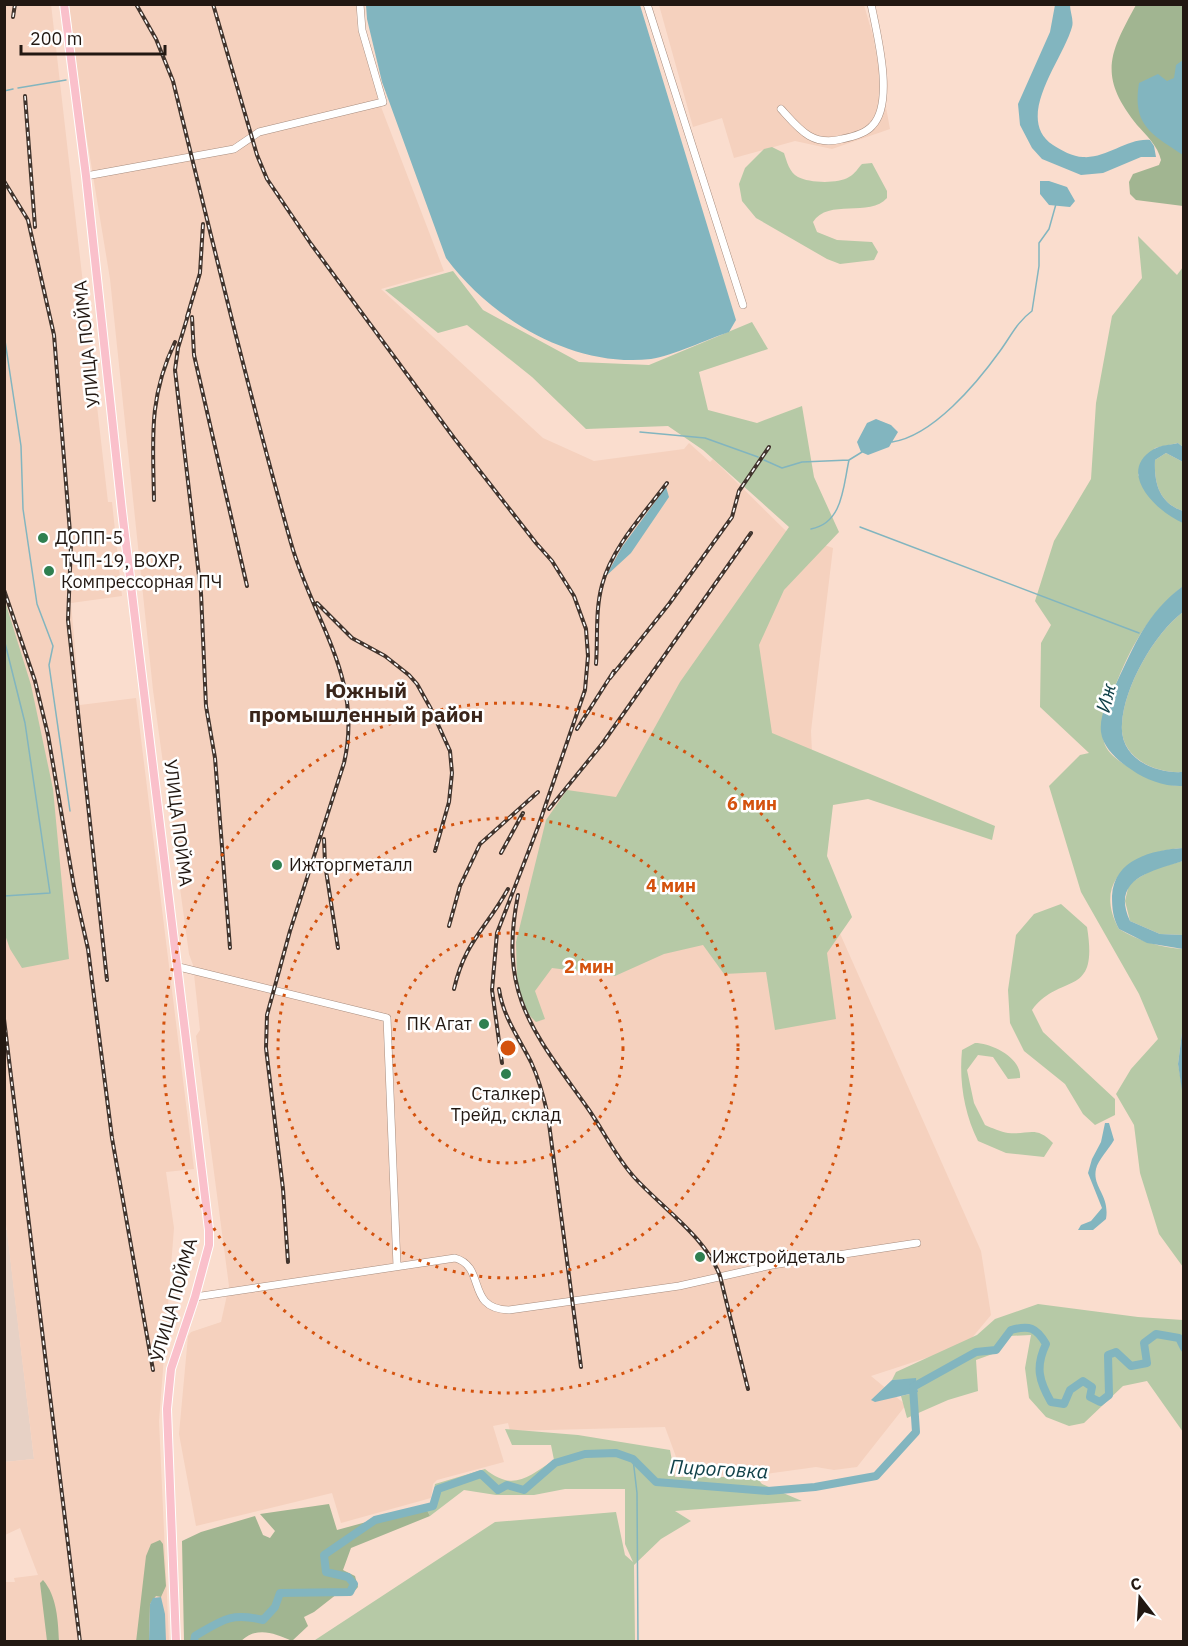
<svg xmlns="http://www.w3.org/2000/svg" width="1188" height="1646" font-family="'IBM Plex Sans',sans-serif">
	<style>
		.commercial { fill: #e7d1c5 }
		.built { fill: #f5d1be }
		.green { fill: #b6c9a6 }
		.forest { fill: #a1b591 }
		.water { fill: #82b5bf }
		.lines { fill: none; stroke-linecap: round; stroke-linejoin: round }
		.stream { stroke: #82b5bf; stroke-width: 1.5 }
		.river { stroke: #82b5bf; stroke-width: 8 }
		.minor-casing { stroke: #a78d7f; stroke-width: 8 }
		.major-casing { stroke: #fff; stroke-width: 10 }
		.minor { stroke: #fff; stroke-width: 7 }
		.major { stroke: #fac0cb; stroke-width: 8 }
		.rail-casing { stroke: #41342d; stroke-width: 4 }
		.rail { stroke: #fff; stroke-width: 1.5; stroke-dasharray: 4.5; stroke-linecap: butt }
		.ring { fill: none; stroke: #d4520d; stroke-width: 3; stroke-dasharray: 3 6 }
		.poi-dot { fill: #2f7f50; stroke: #fff; stroke-width: 2 }
		.labels { text-anchor: middle; stroke-width: 5; stroke-linejoin: round; paint-order: stroke }
		.street-label { font-size: 18px; fill: #221812; stroke: #fff }
		.poi-label { font-size: 18px; fill: #221812; stroke: #fff; text-anchor: start }
		.water-label { font-size: 20px; font-style: italic; fill: #114149; stroke: #fff }
		.quarter-label { font-size: 21px; font-weight: bold; fill: #3a251a; stroke: #fff }
		.centre { fill: #d4520d; stroke: #fff; stroke-width: 3 }
		.ring-label { font-size: 18px; text-anchor: middle; font-weight: bold; fill: #d4520d; stroke: #fff; stroke-width: 5; stroke-linejoin: round; paint-order: stroke }
	</style>
	<rect width="100%" height="100%" fill="#faddce"/>
	<path class="commercial" d="M4,1230h3l27,229 -29,3z"/>
	<path class="built" d="M51,4l57,498h4l10,94 -51,7 9,102 56,-7 58,471 -28,3 8,56 -15,193 10,220h-164v-59h10l-1,-4 24,-3 -18,-47 -15,7 -1,-73 30,-3 -30,-252v-1202z
		M69,5h287l1,22 21,72 66,172 -63,18 162,149 51,23 90,-12 5,-6 21,19 3,-3 74,73 46,16 -22,183 7,153 163,367 10,64 -25,30 -95,31 35,29 -49,62 -23,3 -18,-3 -64,9 -70,-3 -17,-46 -155,4 -2,-8 -15,3 11,36 -67,18 -4,4 -2,14 -90,25 -9,-30 -136,33 -17,-92 9,-98 3,-4 30,-10 8,-36 -33,-250 4,-6 -7,-65 -4,-11 -36,-264 -43,-411 -28,-170z
		M659,5h205l9,31 17,93 -58,20 -37,-8 -61,17 -12,-40 -29,9z"/>
	<path class="green" d="M772,147l12,6c3,9 5,19 14,24 11,6 40,7 51,0 6,-3 9,-9 13,-13l10,-1 15,28v7c-17,20 -59,0 -74,24l4,10 20,8 35,2 6,10 -4,8 -34,4 -13,-5 -71,-41 -14,-17 -3,-17 6,-16 19,-19z
		M1138,236l39,39 6,-8v180l-5,-4 -23,5 -17,27 45,48v63c-32,26 -49,55 -65,93 -9,22 -22,41 -13,66 5,12 24,23 35,28 14,6 28,14 43,13v62c-44,3 -93,29 -64,81 18,11 43,19 64,20v76l-5,39 6,34 -1,169 -24,-33 -19,-61 -6,-48 -18,-31 15,-25 27,-30 -19,-45 -58,-102 -32,-106 31,-31 9,-2 -49,-46 1,-64 10,-18 -16,-24 19,-60 37,-62 5,-76 16,-87 30,-38z
		M453,271l30,39 96,52 70,3 103,-43 16,27 -69,23 9,38 49,13 45,-17 12,71 25,55 -55,58 -25,55 13,88 223,93 -3,14 -124,-41 -35,6 -6,51 25,61 -25,36 9,66 -61,11 -9,-58 -42,2 -21,-29 -39,9 -49,22 -63,-8 -17,23 10,28 -9,3 -8,-8 -11,-30 -1,-42 30,-122 21,-30 49,7 64,-115 109,-155 -86,-77 -35,-24 -82,3 -54,-52 -65,-52 -29,8 -53,-43z
		M1166,453l17,9v49c-24,-8 -29,-28 -28,-51z
		M5,601l26,84 22,104 16,170 -47,9 -12,-19 -6,-17z
		M1183,612v160c-27,2 -64,-14 -61,-48 2,-37 32,-90 61,-112z
		M1183,861v74l-23,-1 -30,-13 -5,-20 4,-17 24,-15z
		M1061,904l26,23c12,73 -26,44 -55,83l11,22 72,67v16l-20,10 -12,-11 -18,-30 -41,-33 -14,-28 -2,-33 8,-55 18,-21z
		M975,1043c17,0 47,15 45,35l-12,1 -15,-22 -15,-2 -11,15 7,33 11,22c7,3 16,7 23,8 21,2 28,-8 45,10l-9,14 -38,-4 -28,-12c-14,-28 -19,-60 -16,-91z
		M1038,1304l100,13 45,3v112l-36,-51 -24,5 -39,37 -15,3 -23,-9 -17,-19 -4,-30 6,-33 -22,1 -11,16 -22,8 2,31 -30,9 -41,18 -6,-22 17,-4 -2,-13 -24,1 4,-8 81,-37 18,-16z
		M505,1429l73,6 92,15 5,27h81l6,7 40,17 -127,10 16,10 -30,18 -27,26 1,76 -323,1 183,-120 121,-10 9,43 8,7 -8,-18v-55h-60l-31,6h-38l-32,-5 -34,26 -5,-10 7,-5 3,-17 50,-15c28,23 43,8 69,-9l-3,-15h-39z"/>
	<path class="forest" d="M1136,5h47v201l-47,-6 -6,-6 -1,-12 4,-8 26,-9 2,-5c-3,-14 -15,-25 -24,-35 -39,-49 -28,-71 -1,-120z
		M329,1504l8,26 88,-24 5,10 -79,32 -8,22 12,6 3,11 -8,9 -13,-2 -23,18 -10,5 4,9 -16,15c-18,-8 -35,-15 -51,0h-57l-2,-100 19,-9 54,-16 8,19 7,3 5,-7 -15,-17z
		M160,1540l3,4 3,42 -5,11 -5,-1 -6,8 -1,37 -13,1 10,-86 5,-12z
		M43,1580c14,16 15,41 16,61h-12l-7,-58z"/>
	<path class="water" d="M366,5h274l96,315 -7,12c-21,7 -57,24 -78,27 -78,9 -160,-40 -205,-101l-64,-176 -15,-63z
		M1055,5h15c0,7 4,15 2,22 -9,33 -59,91 -19,118 8,5 20,12 30,12 23,2 44,-19 67,-17l4,6 2,11h-15l-38,16 -22,2 -39,-16 -10,-11 -12,-23 -2,-21 32,-72z
		M1183,60v95c-32,-21 -51,-30 -44,-72l19,-9 9,7 7,-3 2,-13z
		M1040,181h9l18,6 8,14 -5,6 -21,-2 -9,-11z
		M876,419l15,6 7,7 -9,15 -21,8 -7,-3 -4,-10 10,-19z
		M1178,443l5,4v15l-17,-9 -11,7c-1,23 4,43 28,51v12c-26,-11 -68,-51 -29,-74 7,-4 16,-4 24,-6z
		M666,487l3,10 -38,56 -25,23 16,-29z
		M1183,586v26c-29,22 -59,75 -61,112 -3,34 33,50 61,48v14c-17,1 -37,-6 -51,-16 -13,-8 -29,-22 -31,-38 -2,-17 8,-34 15,-48 19,-40 30,-70 67,-98z
		M1183,848v13c-30,10 -73,17 -53,60l30,13 23,1v14l-36,-6 -28,-14c-6,-11 -7,-20 -7,-33 2,-37 40,-46 71,-48z
		M1183,1025v72l-5,-33z
		M1105,1123h4l5,17c-5,9 -16,20 -18,29 -4,18 14,26 10,50l-13,11h-15l3,-5 10,-4 11,-13 -14,-35 4,-14 9,-17z
		M916,1378l2,14 -43,10 -4,-2 21,-20z
		M161,1597l4,17 1,27h-17l1,-37 3,-6z"/>
	<g class="lines">
		<path class="stream" d="M18,88l48,-8
			M4,91l9,-2
			M4,334l17,112 2,63 14,95 16,42 -4,19 21,146
			M640,432l65,6 53,19
			M892,442c41,-6 85,-59 108,-91 11,-15 17,-29 32,-40l7,-45v-23l10,-14 7,-25
			M764,460l18,8 20,-6 47,-2
			M860,527l279,106
			M811,529c32,-6 32,-42 38,-69l13,-8
			M4,639l21,84 25,170 -46,3
			M633,1459l4,34 1,149"/>
		<path class="river" d="M194,1642l1,-6c27,-16 36,-24 68,-16l12,-13 5,-14 70,-1 4,-8 -6,-7 -22,-5 -2,-17 51,-35 58,-14 5,-17 43,-15 17,16 9,-5 17,5 31,-27 30,-9 31,-1 17,6 23,23 112,9 47,-4 61,-11 40,-44 -3,-45 63,-35 20,-2 15,-20c18,-5 25,-3 35,14 -11,23 -7,37 5,58l13,2 6,-14 13,-9 9,6 -2,10 10,5 9,-7 -1,-40 8,-3 15,14 16,-3 -3,-20 12,-9 23,4 5,10"/>
		<g class="minor-casing">
			<path id="minor" d="M647,4l96,301
				M781,109c18,20 31,38 61,30 10,-2 23,-5 30,-13 23,-23 5,-92 -1,-122
				M86,176l148,-27 25,-17 124,-30 -21,-72 -2,-26
				M179,967l208,51 10,248
				M195,1297l260,-39c32,9 10,51 54,52l170,-24 93,-21 145,-22"/>
		</g>
		<g class="major-casing">
			<path id="major" d="M64,4l22,172 36,335 87,719v15l-14,52 -24,72 -4,40 9,233"/>
		</g>
		<use href="#minor" class="minor"/>
		<use href="#major" class="major"/>
		<g class="rail-casing">
			<path id="rail" d="M136,4l20,35 17,42c38,154 75,309 118,462 22,78 73,135 53,220l-54,168 -23,84 -1,33 17,141 5,73
				M213,4l44,151 10,24 44,65 143,194 82,105 16,18 22,35 12,33 2,27 -3,34 -47,137 -41,106 -5,57 10,73
				M13,17l2,-13
				M25,96l10,131
				M4,181l24,39 26,115 17,210 -3,75 39,360
				M189,312l-11,36 -3,22 26,223 5,113 9,52 15,190
				M187,317l13,-44 3,-49
				M192,317l2,38 53,231
				M154,500c-1,-60 -6,-102 21,-158
				M4,590l31,91 13,54 26,152 14,62 24,189 41,232
				M317,603l35,35 33,18 24,19 8,9 14,25 19,42 2,22 -3,29 -14,49
				M596,664c2,-26 -1,-53 6,-79 10,-38 42,-71 65,-102
				M610,678l59,-74 63,-87 7,-26 30,-44
				M577,729l37,-58
				M549,809l53,-65 149,-211
				M324,839l1,25 13,84
				M501,853l22,-40
				M518,895c-20,101 16,137 71,215 15,22 27,47 45,67 28,31 72,60 86,99l28,113
				M449,926l11,-40 20,-42 58,-52
				M454,989c11,-48 32,-60 54,-100
				M499,989c4,28 20,49 32,73 8,17 13,36 17,54l33,251
				M4,1019l76,623"/>
		</g>
		<use href="#rail" class="rail"/>
	</g>
	<g class="ring">
		<circle cx="508" cy="1048" r="115"/>
		<circle cx="508" cy="1048" r="230"/>
		<circle cx="508" cy="1048" r="345"/>
	</g>
	<g class="poi-dot">
		<circle cx="43" cy="538" r="6"/>
		<circle cx="49" cy="571" r="6"/>
		<circle cx="277" cy="865" r="6"/>
		<circle cx="484" cy="1024" r="6"/>
		<circle cx="506" cy="1074" r="6"/>
		<circle cx="700" cy="1257" r="6"/>
	</g>
	<g class="labels">
		<g class="street-label">
			<text transform="translate(87 344) rotate(-96)" y="6">УЛИЦА ПОЙМА</text>
			<text transform="translate(178 823) rotate(83)" y="6">УЛИЦА ПОЙМА</text>
			<text transform="translate(174 1300) rotate(-74)" y="6">УЛИЦА ПОЙМА</text>
		</g>
		<g class="poi-label">
			<text x="55" y="544">ДОПП-5</text>
			<text x="61" y="567">ТЧП-19, ВОХР,<tspan x="61" dy="21">Компрессорная ПЧ</tspan></text>
			<text x="289" y="871">Ижторгметалл</text>
			<text x="472" y="1030" text-anchor="end">ПК Агат</text>
			<text x="506" y="1100" text-anchor="middle">Сталкер<tspan x="506" dy="21">Трейд, склад</tspan></text>
			<text x="712" y="1263">Ижстройдеталь</text>
		</g>
		<g class="water-label">
			<text transform="translate(1106 698) rotate(-76)" y="7">Иж</text>
			<text transform="translate(719 1469) rotate(3)" y="7">Пироговка</text>
		</g>
		<g class="quarter-label">
			<text x="366" y="698">Южный<tspan x="366" dy="24">промышленный район</tspan></text>
		</g>
	</g>
	<circle cx="508" cy="1048" r="9" class="centre"/>
	<g class="ring-label">
		<text x="752" y="810">6 мин</text>
		<text x="671" y="892">4 мин</text>
		<text x="589" y="973">2 мин</text>
	</g>
	<rect width="1188" height="1646" fill="none" stroke="#221812" stroke-width="12"/>
	<g transform="translate(1140 1598) rotate(343)" stroke="#ffffff" stroke-width="4.5" paint-order="stroke">
	<path d="M0-4.5L10 22L0 15L-10 22Z" fill="#221812"/>
	<text y="-9" font-size="16" font-weight="bold" text-anchor="middle" fill="#221812">С</text>
	</g>
	<path d="M21 45v9h144v-9" fill="none" stroke="#221812" stroke-width="3"/>
	<text x="30" y="45" font-size="18" fill="#221812" stroke="#ffffff" stroke-width="4.5" paint-order="stroke">200 m</text>
</svg>
